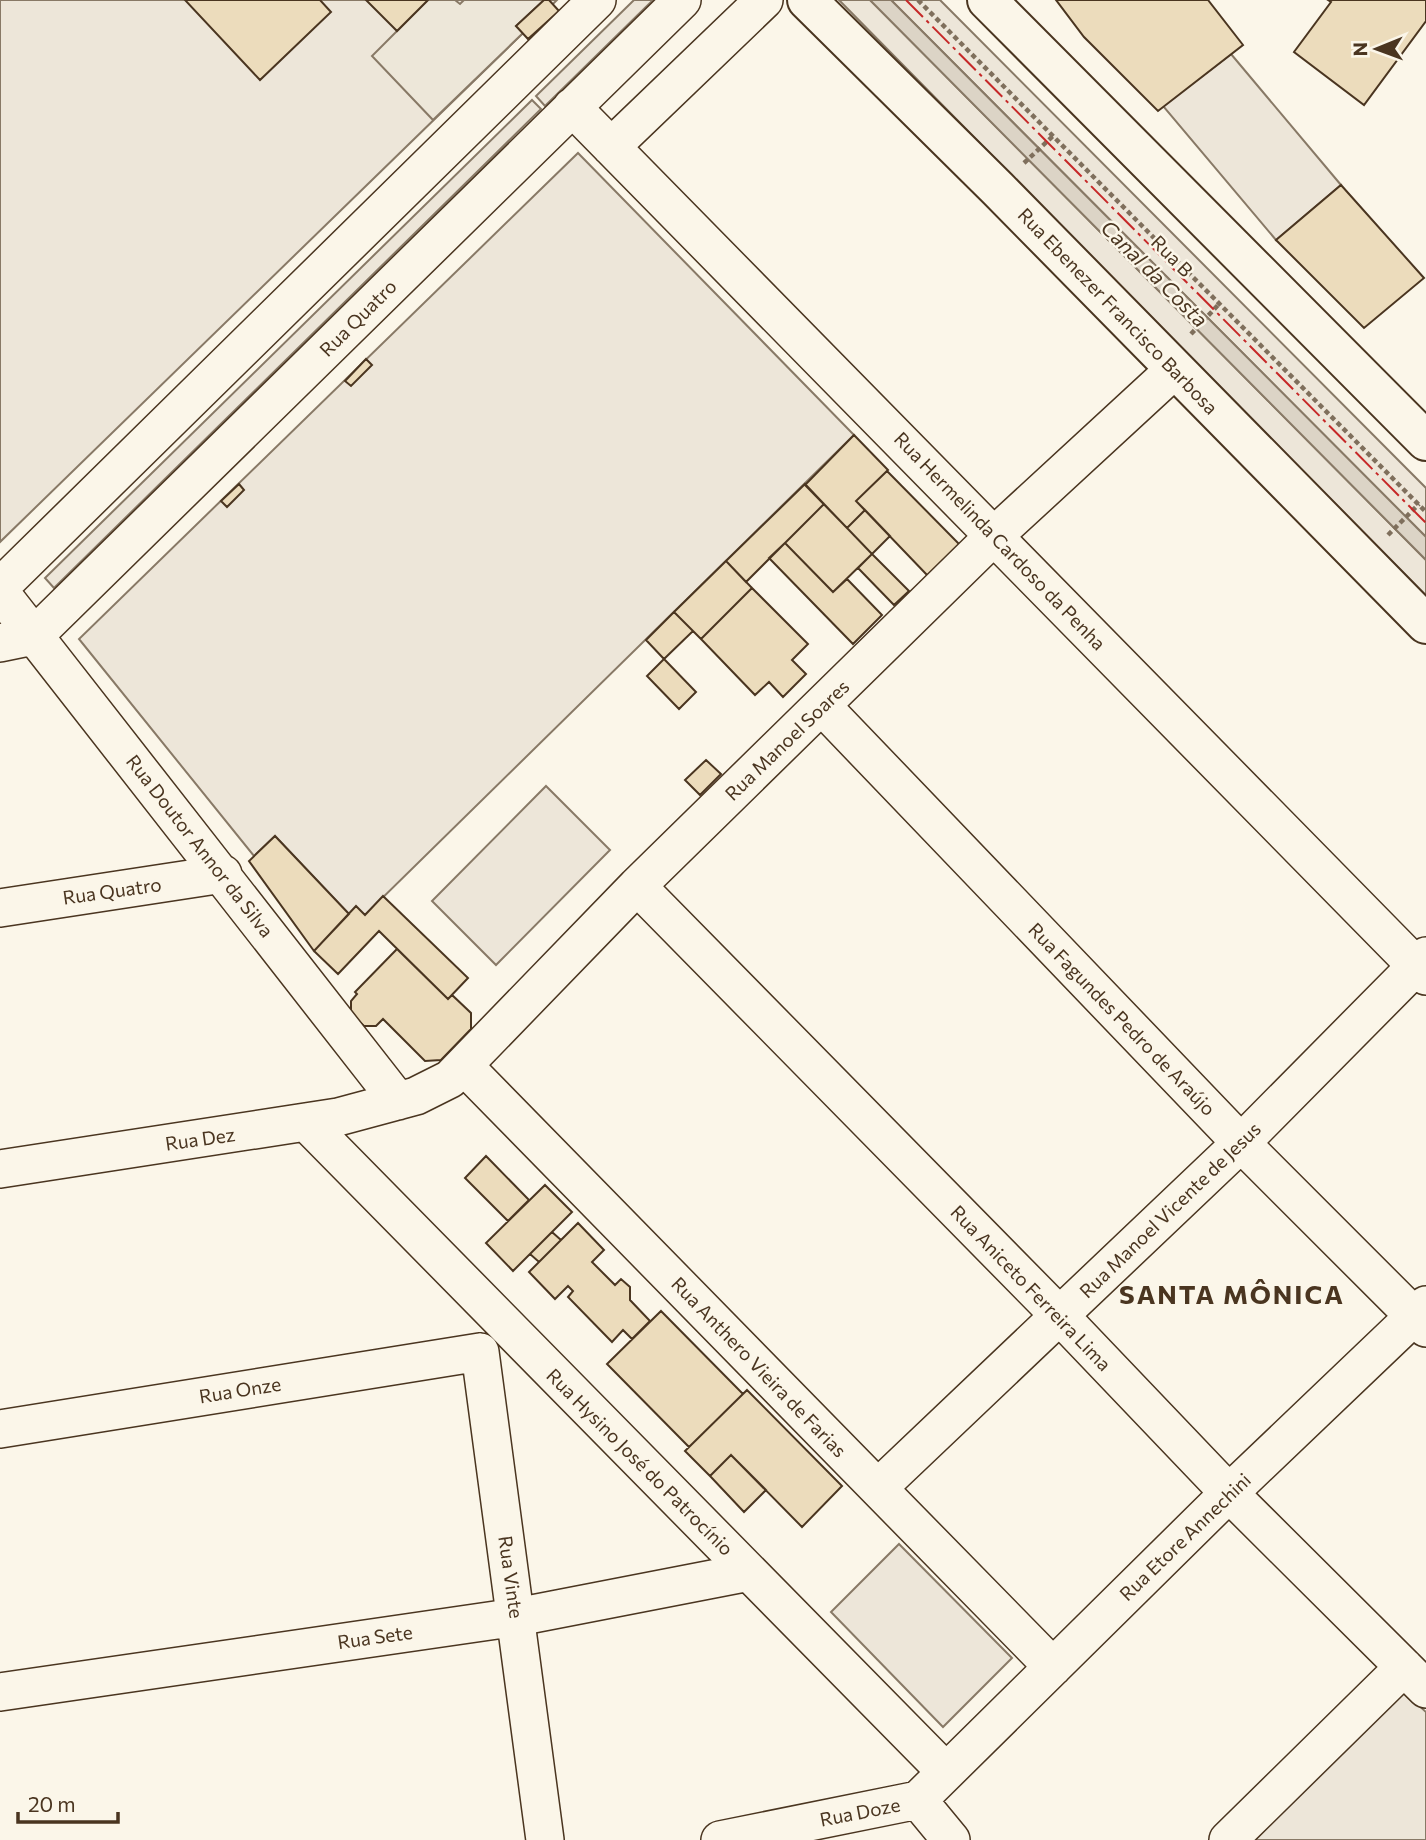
<svg xmlns="http://www.w3.org/2000/svg" width="1426" height="1840" font-family="Commissioner,sans-serif">
	<style>
		.green { fill: #ede6d9; stroke: #887966; stroke-width: 2 }
		.parking { fill: #ede7d9; stroke: #887966; stroke-width: 2 }
		.water { fill: #dcd4c6; stroke: #887966; stroke-width: 2 }
		.building { fill: #ecdcbc; stroke: #4a3520; stroke-width: 2 }
		.lines { fill: none; stroke-linecap: round; stroke-linejoin: round }
		.minor-casing { stroke: #4a3520; stroke-width: 40 }
		.major-casing { stroke: #4a3520; stroke-width: 42 }
		.path { stroke: #7f6f5c; stroke-width: 4.5; stroke-dasharray: 5 3.5; stroke-linecap: butt }
		.minor { stroke: #fbf6e9; stroke-width: 37 }
		.major { stroke: #fbf6e9; stroke-width: 38 }
		.power { stroke: #c62828; stroke-width: 2; stroke-dasharray: 24 5 3.5 5; stroke-linecap: butt }
		.labels { text-anchor: middle; stroke-width: 5; stroke-linejoin: round; paint-order: stroke }
		.street-label { font-size: 19px; fill: #4a3520; stroke: #fbf6e9 }
		.water-label { font-size: 21px; font-style: italic; fill: #4a3520; stroke: #fbf6e9 }
		.district-label { font-size: 26px; font-weight: bold; letter-spacing: 2px; fill: #4a3520; stroke: #fbf6e9 }
	</style>
	<rect width="100%" height="100%" fill="#fbf6e9"/>
	<path class="green" d="M0,0h557l-557,542z
		M634,0h19l-108,106 -9,-10z
		M839,0h31l556,560v36z
		M891,0h49l486,488v49z
		M1231,54l110,131 -65,55 -113,-134z
		M532,100l9,9 -487,479 -9,-10z
		M578,153l276,282 -489,480 -16,-1 -74,-78 -21,20 -175,-217z
		M546,786l64,64 -114,115 -64,-64z
		M899,1544l113,114 -69,69 -112,-115z
		M1405,1693l21,19v128h-171l142,-145z"/>
	<path class="parking" d="M428,0h27l5,4 4,-4h80l-28,26 7,7 -90,87 -61,-64z"/>
	<path class="water" d="M870,0h21l535,537v23z"/>
	<path class="building" d="M185,0h135l11,12 -71,68z
		M366,0h62l-31,31z
		M544,0h5l10,11 -31,28 -12,-13z
		M1056,0h152l35,45 -85,66 -74,-74z
		M1328,0h98v21l-62,84 -70,-53 37,-50z
		M1341,185l83,93 -60,50 -88,-88z
		M366,359l6,6 -21,21 -6,-5z
		M854,435l34,35 -32,31 9,9 -18,18 -42,-43z
		M887,471l73,74 -32,31 -72,-75z
		M239,484l5,6 -17,17 -6,-6z
		M805,484l19,20 -78,78 -20,-21z
		M824,504l48,50 -39,38 -48,-49z
		M865,510l25,26 -18,18 -25,-26z
		M785,543l48,49 14,-13 35,36 -29,29 -84,-86z
		M872,554l37,37 -15,14 -36,-37z
		M726,561l26,27 -51,51 -27,-27z
		M752,588l56,56 -16,16 14,14 -23,23 -14,-15 -14,13 -54,-56z
		M674,612l19,19 -29,28 -18,-19z
		M664,659l32,33 -17,17 -32,-33z
		M706,760l15,14 -21,21 -15,-15z
		M275,836l74,78 -35,37 -65,-90z
		M383,896l85,82 -20,21 -69,-68 -41,43 -24,-23 42,-45 9,9z
		M397,949l51,50 4,-4 19,18v16l-30,31 -16,1 -42,-42 -7,7h-12l-13,-12v-13l6,-7 -2,-2z
		M486,1156l43,44 -21,21 -43,-43z
		M545,1185l27,27 -59,59 -27,-28z
		M578,1223l26,27 -12,12 23,23 6,-6 9,8v13l20,21 -18,18 -9,-9 -11,12 -44,-45 5,-6 -5,-5 -13,13 -26,-27z
		M552,1232l9,8 -22,22 -9,-8z
		M661,1311l82,83 -54,53 -82,-83z
		M747,1390l95,96 -40,41 -71,-72 -21,21 -25,-25z
		M731,1455l35,35 -22,22 -34,-36z"/>
	<g class="lines">
		<g class="minor-casing">
			<path id="minor" d="M572,107l854,869
				M611,147l153,-147
				M0,587l597,-587
				M0,592l398,509
				M34,636l648,-636
				M0,643l34,-7
				M822,706l419,437 185,185
				M637,886l423,430 169,177 197,196
				M0,908l223,-34
				M465,1067l588,600
				M307,1123l639,649
				M0,1169l338,-52 78,-21 34,-17 187,-193 358,-351 179,-165
				M480,1352l65,488
				M0,1429l480,-77
				M878,1488l363,-345 185,-187
				M0,1692l517,-75 232,-45
				M918,1800l311,-307 197,-188
				M918,1800l33,40
				M720,1840l198,-40
				M1228,1840l176,-173"/>
		</g>
		<g class="major-casing">
			<path id="major" d="M807,0l191,189 428,435
				M987,0l439,441"/>
		</g>
		<path class="path" d="M918,0l508,512
			M1024,163l29,-27
			M1191,334l28,-30
			M1388,535l31,-31"/>
		<use href="#minor" class="minor"/>
		<use href="#major" class="major"/>
		<path class="power" d="M906,0l520,523"/>
	</g>
	<g class="labels">
		<g class="street-label">
			<text transform="translate(1172 256) rotate(45)" y="7">Rua B</text>
			<text transform="translate(1118 311) rotate(46)" y="7">Rua Ebenezer Francisco Barbosa</text>
			<text transform="translate(358 318) rotate(-45)" y="7">Rua Quatro</text>
			<text transform="translate(1000 541) rotate(46)" y="7">Rua Hermelinda Cardoso da Penha</text>
			<text transform="translate(787 740) rotate(-44)" y="7">Rua Manoel Soares</text>
			<text transform="translate(200 846) rotate(52)" y="7">Rua Doutor Annor da Silva</text>
			<text transform="translate(112 891) rotate(-8)" y="7">Rua Quatro</text>
			<text transform="translate(1122 1019) rotate(46)" y="7">Rua Fagundes Pedro de Araújo</text>
			<text transform="translate(200 1139) rotate(-8)" y="7">Rua Dez</text>
			<text transform="translate(1170 1210) rotate(-44)" y="7">Rua Manoel Vicente de Jesus</text>
			<text transform="translate(1031 1288) rotate(46)" y="7">Rua Aniceto Ferreira Lima</text>
			<text transform="translate(759 1367) rotate(46)" y="7">Rua Anthero Vieira de Farias</text>
			<text transform="translate(240 1390) rotate(-9)" y="7">Rua Onze</text>
			<text transform="translate(640 1462) rotate(45)" y="7">Rua Hysino José do Patrocínio</text>
			<text transform="translate(1185 1537) rotate(-44)" y="7">Rua Etore Annechini</text>
			<text transform="translate(511 1577) rotate(82)" y="7">Rua Vinte</text>
			<text transform="translate(375 1637) rotate(-8)" y="7">Rua Sete</text>
			<text transform="translate(860 1812) rotate(-11)" y="7">Rua Doze</text>
		</g>
		<g class="water-label">
			<text transform="translate(1154 274) rotate(45)" y="7">Canal da Costa</text>
		</g>
		<g class="district-label">
			<text x="1232" y="1304">SANTA MÔNICA</text>
		</g>
	</g>
	<g transform="translate(1377 49) rotate(269)" stroke="#fbf6e9" stroke-width="5" paint-order="stroke">
	<path d="M0-5L12 26L0 18L-12 26Z" fill="#4a3520"/>
	<text y="-10" font-size="19" font-weight="bold" text-anchor="middle" fill="#4a3520">N</text>
	</g>
	<path d="M18 1812v10h100v-10" fill="none" stroke="#4a3520" stroke-width="3.5"/>
	<text x="28" y="1812" font-size="21" fill="#4a3520" stroke="#fbf6e9" stroke-width="5" paint-order="stroke">20 m</text>
</svg>
